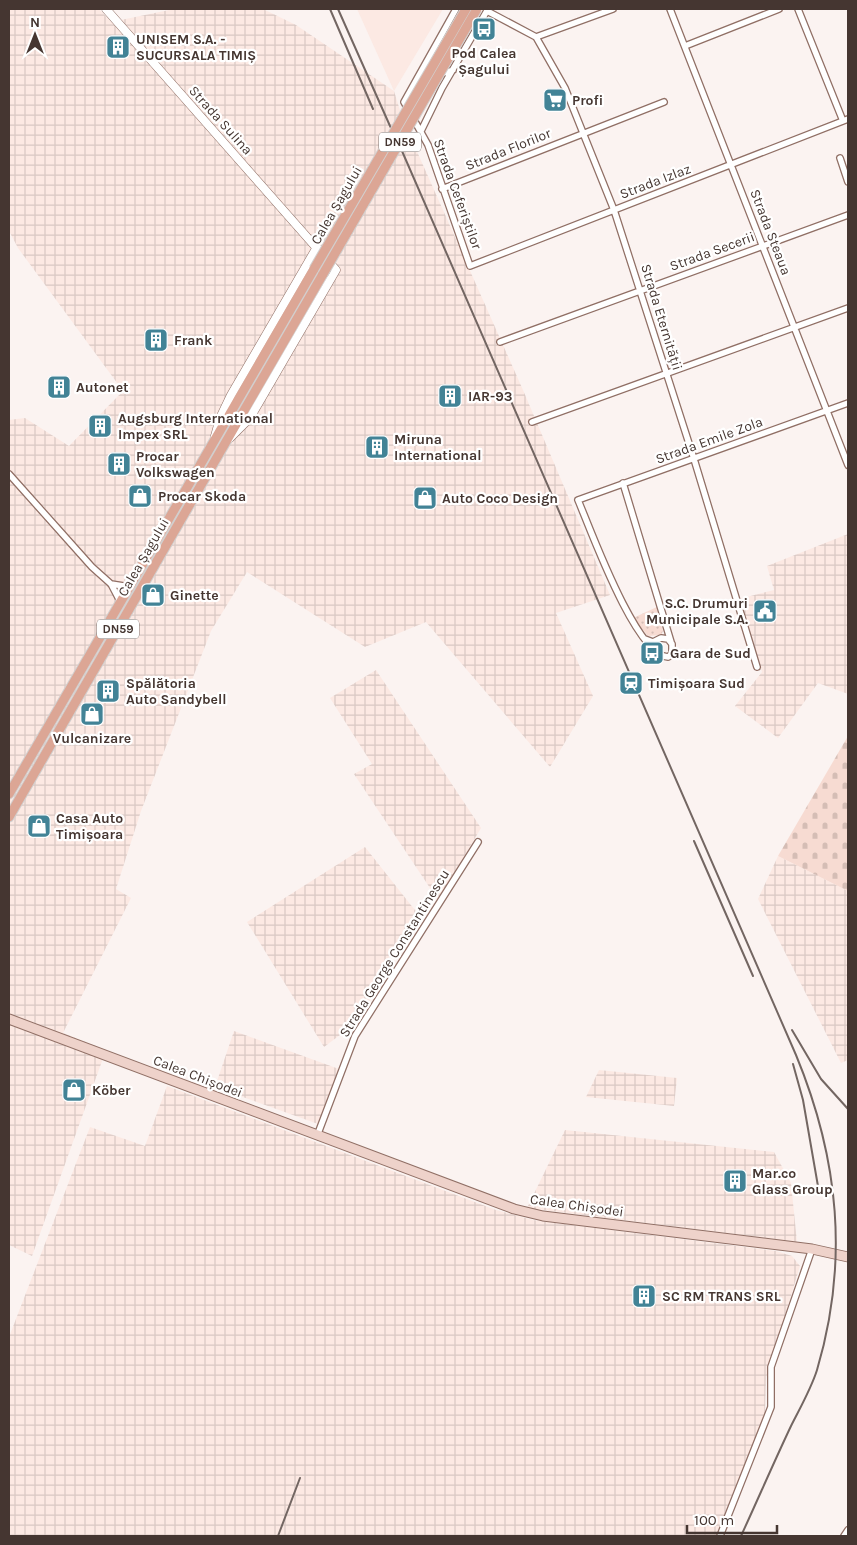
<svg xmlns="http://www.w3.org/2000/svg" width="857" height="1545" font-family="Karla,sans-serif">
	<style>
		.built { fill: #fce9e3 }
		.industrial { fill: url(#industrial-grid) }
		.grass { fill: url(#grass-dots) }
		.cemetery { fill: url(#cemetery-stones) }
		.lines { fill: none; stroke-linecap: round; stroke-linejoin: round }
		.minor-casing { stroke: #906f65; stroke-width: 8 }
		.tertiary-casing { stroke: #906f65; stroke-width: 9 }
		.secondary-casing { stroke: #906f65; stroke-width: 11 }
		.primary-casing { stroke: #d2cfce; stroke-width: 11 }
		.minor { stroke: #fff; stroke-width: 5.5 }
		.tertiary { stroke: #fff; stroke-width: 8 }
		.secondary { stroke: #eed2ca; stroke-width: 9 }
		.primary { stroke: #dca695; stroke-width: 9 }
		.rail { stroke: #736662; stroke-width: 2 }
		.primary-bridge-casing { stroke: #d2cfce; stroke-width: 11; stroke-linecap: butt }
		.primary-bridge { stroke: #dca695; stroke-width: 9 }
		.labels { text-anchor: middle; stroke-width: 4.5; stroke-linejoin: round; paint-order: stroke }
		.shield { fill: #fff; stroke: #7d726f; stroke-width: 1 }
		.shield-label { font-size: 12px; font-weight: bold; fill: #453631 }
		.poi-label { font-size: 14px; font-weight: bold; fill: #453631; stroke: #fff; text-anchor: start }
		.street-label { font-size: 14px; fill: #453631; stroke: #fff }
	</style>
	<defs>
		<pattern id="industrial-grid" width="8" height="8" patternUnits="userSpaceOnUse" patternTransform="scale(1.25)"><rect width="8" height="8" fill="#fce9e3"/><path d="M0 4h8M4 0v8" fill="none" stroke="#d9c8c3"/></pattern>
		<pattern id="grass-dots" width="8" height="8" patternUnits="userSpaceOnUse" patternTransform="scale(1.25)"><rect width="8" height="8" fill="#f7dbd2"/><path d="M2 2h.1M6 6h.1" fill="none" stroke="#d5bdb5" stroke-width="1.8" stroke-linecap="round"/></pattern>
		<pattern id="cemetery-stones" width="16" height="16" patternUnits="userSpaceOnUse" patternTransform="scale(1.25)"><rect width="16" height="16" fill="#f7dbd2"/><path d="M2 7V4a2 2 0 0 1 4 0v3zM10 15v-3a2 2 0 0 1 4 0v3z" fill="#d5bdb5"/></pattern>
	</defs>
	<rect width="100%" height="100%" fill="#fbf3f1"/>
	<path class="built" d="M357,9h86l-49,82z"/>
	<path class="industrial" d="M9,9h90l12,13 63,-13h89l33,16 98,66 9,29 120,270 87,205 -54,18 37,83 -43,71 -124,-145 -61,25 -118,-75 -36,59 -70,180 -25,78 15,9 -68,135 43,17 -74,206 -23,-11v-825l16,-2 44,28 54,-55 -105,-143 -9,-17z
		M848,534v160l-30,-11 -40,55 -43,-32 27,-34 -23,-73 35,-9 -7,-24z
		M376,670l105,158 -43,72 -84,-126 18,-10 -42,-66z
		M365,847l53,67 -37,55 5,9 -34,48 -28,21 -77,-125z
		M778,856l70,35v169l-7,3 -83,-164z
		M234,1031l105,38 -21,55 -103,-37z
		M599,1070l78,8 -3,28 -88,-9z
		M167,1086l329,124 37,10 243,31 16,5 8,10 -34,112 -1,35 -49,123h-707v-199l81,-210 55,19z
		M565,1130l209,22 17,31 6,59 -270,-34z"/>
	<path class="grass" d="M657,607l6,24 -2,4 -13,1 -15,-18z"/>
	<path class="cemetery" d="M848,736v155l-70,-35z"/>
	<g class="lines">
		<g class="minor-casing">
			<path id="minor" d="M456,9l-52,93 24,43 42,121 378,-147
				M670,9l178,456
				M798,9l45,112
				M487,11l49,26 29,51 49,122 80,249 63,208
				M536,37l77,-28
				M685,46l94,-37
				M429,68l9,7 15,-5
				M421,131l21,-43 46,-79
				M840,158l8,24
				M442,189l222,-87
				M500,342l348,-127
				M532,422l316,-114
				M9,474l83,93 19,17 10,19
				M623,483l48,159
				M111,584l19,3
				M645,639l8,3 8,-4 7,1 4,5v10l-4,3c-32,-1 -78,-129 -90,-157l270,-97
				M317,1136l38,-100 123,-194
				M720,1536l51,-129v-40l41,-118
				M844,1536l4,-6"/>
		</g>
		<g class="tertiary-casing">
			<path id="tertiary" d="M106,9l230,261 -86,148 -20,20
				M215,436l5,-18 11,-23 86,-148"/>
		</g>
		<g class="secondary-casing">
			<path id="secondary" d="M9,1019l505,190 29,7 269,33 36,8"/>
		</g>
		<g class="primary-casing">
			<path id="primary" d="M9,794l305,-525
				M9,817l314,-543"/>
		</g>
		<use href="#minor" class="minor"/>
		<use href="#tertiary" class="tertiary"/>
		<use href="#secondary" class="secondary"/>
		<use href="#primary" class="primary"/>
		<path class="rail" d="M330,9l43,100
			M338,9l52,117 8,15
			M395,135l401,920c43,104 53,207 21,315 -6,19 -17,38 -26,56 -17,36 -33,73 -50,110
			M694,841l59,135
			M792,1030l29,49 27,30
			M793,1064l10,36 16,92
			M278,1536l22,-58"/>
		<g class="primary-bridge-casing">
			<path id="primary-bridge" d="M314,269l152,-260
				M323,274l154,-265"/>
		</g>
		<use href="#primary-bridge" class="primary-bridge"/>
	</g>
	<defs>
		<g id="bus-square" transform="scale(1.25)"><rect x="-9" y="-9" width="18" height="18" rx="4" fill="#428396" stroke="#fff"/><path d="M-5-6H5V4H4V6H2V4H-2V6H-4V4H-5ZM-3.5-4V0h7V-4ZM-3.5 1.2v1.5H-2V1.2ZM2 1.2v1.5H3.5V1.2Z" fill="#fff"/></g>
		<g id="building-square" transform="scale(1.25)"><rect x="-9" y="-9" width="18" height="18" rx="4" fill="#428396" stroke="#fff"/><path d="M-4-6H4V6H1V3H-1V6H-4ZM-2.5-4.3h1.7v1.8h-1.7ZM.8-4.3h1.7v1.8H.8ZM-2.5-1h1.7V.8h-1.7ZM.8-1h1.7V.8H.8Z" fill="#fff"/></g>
		<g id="supermarket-square" transform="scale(1.25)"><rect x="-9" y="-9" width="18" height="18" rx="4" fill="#428396" stroke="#fff"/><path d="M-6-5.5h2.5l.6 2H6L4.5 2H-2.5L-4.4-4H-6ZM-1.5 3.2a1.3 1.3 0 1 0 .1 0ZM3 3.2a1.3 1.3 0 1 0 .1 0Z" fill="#fff"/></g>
		<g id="shop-square" transform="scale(1.25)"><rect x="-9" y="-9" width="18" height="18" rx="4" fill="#428396" stroke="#fff"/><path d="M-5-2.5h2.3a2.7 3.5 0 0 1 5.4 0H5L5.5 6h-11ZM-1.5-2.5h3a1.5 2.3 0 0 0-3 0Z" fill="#fff"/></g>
		<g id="civic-square" transform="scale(1.25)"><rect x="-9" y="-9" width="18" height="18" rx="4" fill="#428396" stroke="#fff"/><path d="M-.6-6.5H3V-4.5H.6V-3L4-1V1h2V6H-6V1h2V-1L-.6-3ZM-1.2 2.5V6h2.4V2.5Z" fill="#fff"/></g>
		<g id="station-square" transform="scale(1.25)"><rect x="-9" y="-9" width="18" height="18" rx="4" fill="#428396" stroke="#fff"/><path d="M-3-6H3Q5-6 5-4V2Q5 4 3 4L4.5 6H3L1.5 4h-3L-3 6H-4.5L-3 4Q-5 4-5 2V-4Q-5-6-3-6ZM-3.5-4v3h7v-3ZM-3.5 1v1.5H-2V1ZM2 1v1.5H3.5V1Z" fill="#fff"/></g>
	</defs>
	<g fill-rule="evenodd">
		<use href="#bus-square" x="484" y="29"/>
		<use href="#building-square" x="118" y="47"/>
		<use href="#supermarket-square" x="555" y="100"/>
		<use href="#building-square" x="156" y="340"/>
		<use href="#building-square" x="59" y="387"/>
		<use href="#building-square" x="450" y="396"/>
		<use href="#building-square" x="100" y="426"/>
		<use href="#building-square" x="377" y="447"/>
		<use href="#building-square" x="119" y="464"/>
		<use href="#shop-square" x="140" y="496"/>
		<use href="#shop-square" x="425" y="498"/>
		<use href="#shop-square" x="153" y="595"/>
		<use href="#civic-square" x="765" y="611"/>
		<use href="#bus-square" x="652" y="653"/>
		<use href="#station-square" x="631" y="683"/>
		<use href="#building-square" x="108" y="691"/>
		<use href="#shop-square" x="92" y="714"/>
		<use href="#shop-square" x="39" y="826"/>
		<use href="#shop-square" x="74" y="1090"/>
		<use href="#building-square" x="735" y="1181"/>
		<use href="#building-square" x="644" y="1296"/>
	</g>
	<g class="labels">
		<g class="shield">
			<rect x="379" y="132.5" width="42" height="19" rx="4"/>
			<rect x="97" y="619.5" width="42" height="19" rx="4"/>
		</g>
		<g class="shield-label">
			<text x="400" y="146">DN59</text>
			<text x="118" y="633">DN59</text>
		</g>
		<g class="poi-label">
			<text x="136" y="44">UNISEM S.A. -<tspan x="136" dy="16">SUCURSALA TIMIȘ</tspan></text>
			<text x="484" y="58" text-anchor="middle">Pod Calea<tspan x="484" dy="16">Șagului</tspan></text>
			<text x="572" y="105">Profi</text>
			<text x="174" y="345">Frank</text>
			<text x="76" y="392">Autonet</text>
			<text x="468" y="401">IAR-93</text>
			<text x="118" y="423">Augsburg International<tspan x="118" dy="16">Impex SRL</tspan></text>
			<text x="394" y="444">Miruna<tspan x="394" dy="16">International</tspan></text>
			<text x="136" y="461">Procar<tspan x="136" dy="16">Volkswagen</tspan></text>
			<text x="158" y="501">Procar Skoda</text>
			<text x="442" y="503">Auto Coco Design</text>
			<text x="170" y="600">Ginette</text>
			<text x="748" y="608" text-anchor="end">S.C. Drumuri<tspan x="748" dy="16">Municipale S.A.</tspan></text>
			<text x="670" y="658">Gara de Sud</text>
			<text x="126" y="688">Spălătoria<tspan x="126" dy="16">Auto Sandybell</tspan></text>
			<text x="648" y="688">Timișoara Sud</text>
			<text x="92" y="743" text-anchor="middle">Vulcanizare</text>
			<text x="56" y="823">Casa Auto<tspan x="56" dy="16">Timișoara</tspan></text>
			<text x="92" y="1095">Köber</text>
			<text x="752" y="1178">Mar.co<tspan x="752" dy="16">Glass Group</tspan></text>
			<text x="662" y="1301">SC RM TRANS SRL</text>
		</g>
		<g class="street-label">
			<text transform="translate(221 120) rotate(48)" y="5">Strada Sulina</text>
			<text transform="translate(508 149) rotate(-22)" y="5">Strada Florilor</text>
			<text transform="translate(655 181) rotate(-21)" y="5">Strada Izlaz</text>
			<text transform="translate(458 194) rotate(70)" y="5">Strada Ceferiștilor</text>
			<text transform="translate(336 205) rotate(-60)" y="5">Calea Șagului</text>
			<text transform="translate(771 232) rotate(69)" y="5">Strada Steaua</text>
			<text transform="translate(712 251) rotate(-20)" y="5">Strada Secerii</text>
			<text transform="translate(662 317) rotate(73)" y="5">Strada Eternității</text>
			<text transform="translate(709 440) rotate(-20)" y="5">Strada Emile Zola</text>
			<text transform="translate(143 557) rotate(-60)" y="5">Calea Șagului</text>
			<text transform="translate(394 953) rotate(-58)" y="5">Strada George Constantinescu</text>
			<text transform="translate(198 1076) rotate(21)" y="5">Calea Chișodei</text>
			<text transform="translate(577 1205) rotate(8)" y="5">Calea Chișodei</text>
		</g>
	</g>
	<rect width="857" height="1545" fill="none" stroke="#453631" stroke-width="20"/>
	<g transform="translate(35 35)" stroke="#ffffff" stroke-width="4" paint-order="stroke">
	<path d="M0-4L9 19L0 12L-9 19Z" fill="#453631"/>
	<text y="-8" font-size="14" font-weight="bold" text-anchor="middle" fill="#453631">N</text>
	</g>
	<path d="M687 1525v8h90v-8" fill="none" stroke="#453631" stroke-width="2.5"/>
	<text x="694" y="1525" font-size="15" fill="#453631" stroke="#ffffff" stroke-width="4" paint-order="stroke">100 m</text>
</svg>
